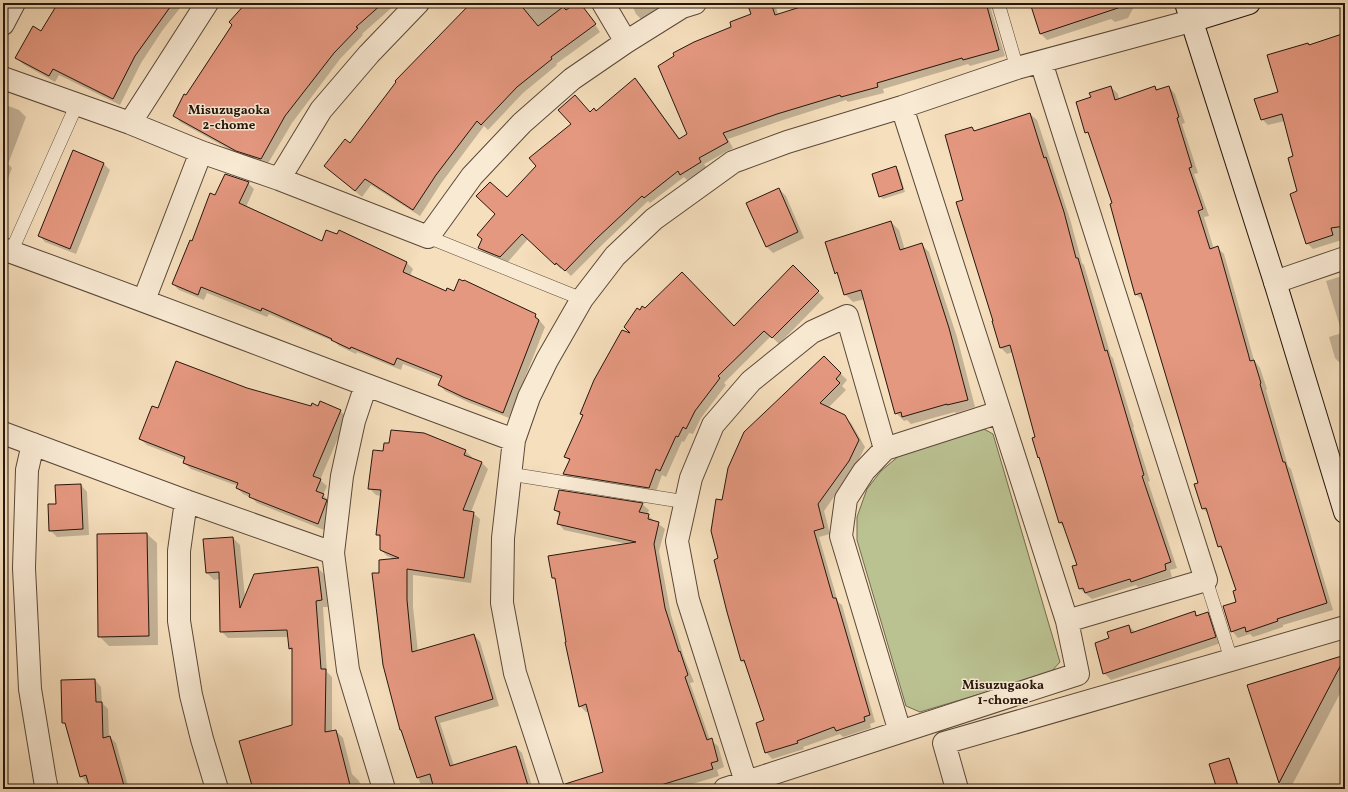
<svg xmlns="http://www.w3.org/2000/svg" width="1348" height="792" font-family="Vollkorn,serif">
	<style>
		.green { fill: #bbc292; stroke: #706c4f }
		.shadow { fill: #0003 }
		.building { fill: #e59880; stroke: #26160c }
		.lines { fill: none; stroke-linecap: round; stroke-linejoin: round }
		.lane-casing { stroke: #5a4838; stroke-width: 14 }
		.street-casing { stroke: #5a4838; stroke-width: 24 }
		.secondary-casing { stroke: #26160c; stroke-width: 24 }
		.lane { stroke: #f9ead4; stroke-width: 13 }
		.street { stroke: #f9ead4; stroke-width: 22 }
		.secondary { stroke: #f9ead4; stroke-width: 22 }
		.labels { text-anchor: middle; stroke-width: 3; stroke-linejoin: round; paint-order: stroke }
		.neighbourhood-label { font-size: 13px; font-weight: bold; fill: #26160c; stroke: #f9ead4 }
	</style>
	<rect width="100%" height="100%" fill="#f6dfbd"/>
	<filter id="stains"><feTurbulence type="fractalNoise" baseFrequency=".005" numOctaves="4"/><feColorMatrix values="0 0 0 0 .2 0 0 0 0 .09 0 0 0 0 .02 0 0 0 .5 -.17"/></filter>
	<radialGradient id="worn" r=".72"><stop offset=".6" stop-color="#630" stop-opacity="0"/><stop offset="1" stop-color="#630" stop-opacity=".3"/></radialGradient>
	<path class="green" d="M984,429l9,5 67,228 -10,11 -130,39 -14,-6 -49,-166v-23l10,-28 14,-18 19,-16z"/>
	<path class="shadow" d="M59,3h125l-22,28 -21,32 -21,42 -61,-30 -4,7 -32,-18 -7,-7 26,-24z
		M248,3h149l-35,31 1,1 -23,24 -48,64 -25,42 -24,-8 -63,-35 -6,-7z
		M473,3h107l20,29 -44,32 1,1 -34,28 -35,37 -4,-4 -42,56 -22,34 -49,-31 -9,12 -37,-31 25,-22z
		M631,3h36l-8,3 3,6 -20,8 -6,-6z
		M748,3h27l3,12 38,-12h173l16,53 -35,10 -2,-2 -85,25 1,4 -36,9 -2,-2 -63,20 -55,19 5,9 -29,16 3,4 -20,12 -3,-3 -34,26 -2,-2 -46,44 -31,31 -9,-9 -1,2 -33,-30 -21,24 -22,-9 -6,-6 17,-34 11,-16 83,-85 6,-1 39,-33 6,6 39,54 9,-5 44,-106 19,-13z
		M1031,3h105l-8,15 -13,4 -4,-3 -64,21 -6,-6z
		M1345,33v206l-32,10 -6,-6 -13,-86 -9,-36 -17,4 -6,-6 47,-74z
		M1111,87l7,7 1,5 36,-12 3,4 11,-4 6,7 10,29 -3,1 16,49 -4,1 15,42 -5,1 10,32 4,-1 6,6 30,106 6,8 7,21 -1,1 22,76 3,3 42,141 -50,15v2l-30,10 -3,-3 -12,4 -6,-7 5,-28v-12l-14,-41 -4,-4 -10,-32 -6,-5 -4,-25 -55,-184 -1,1 -7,-7 -23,-90 -22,-67 -5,-5 6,-34z
		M3,104l16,6 7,7 -18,47 4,4 -9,23z
		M1030,114l7,6 33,99 12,44 2,2 27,91 2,2 21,69h-1l17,54 -2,1 29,86 -7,2 2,7 -34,10 -2,-2 -44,14 -12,-10 -7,-22 5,-2 -13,-37 -5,-5 -19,-64 -28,-107 -6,2 -6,-6 -8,-26 2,-1 -31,-121 8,-72 3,3z
		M104,164l6,6 -34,84 -31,-12 -6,-7z
		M896,168l3,3 6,21 -22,7 -3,-3z
		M248,183l6,6 -8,18 77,35 15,-6 2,-4 67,31 6,6 -3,7 36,17 89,22 10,12 -36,91 -39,-15 -25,-12 -6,-7 2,-5 -38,-15 -2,6 -44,-18 -1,2 -17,-8 -4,-4 -66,-28 -2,3 -60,-24 -3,7 -25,-10 -6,-6 19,-42 24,-46z
		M779,189l7,7 18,42 -31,15 -7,-7z
		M891,222l8,8 6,20 17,-5 7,7 28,85 18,70 -19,6 -1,-1 -44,12 -4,-4 -3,1 -8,-8 -31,-114 -12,3 -8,-8 -5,-17 -4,-4 -10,-31z
		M793,267l31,31 -45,46 -8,-8 -47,47 2,2 -25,33 -8,16 -4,-1 -5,9 -2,-1 -16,36 -4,-2 -7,19 -85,-14 -6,-6 6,-13 -5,-4 19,-41 -3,-3 52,-77 -8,-9 12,-18 3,3 94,15z
		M1345,275v87l-4,2 -6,-6 -6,-21 13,-4 -16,-52z
		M824,357l23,23 -5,6 4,4 -18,18 16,8 7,7 14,24 -10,20 -31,44 6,23 -11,3 19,65 4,3 33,117 -5,2 1,4 -28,9 -3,-3 -37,13 1,2 -32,10 -6,-7 -1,-31 -18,-55 -5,-5 -23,-102 4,-58z
		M247,389l64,18 29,4 7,6 -27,63 7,6 -4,9 7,7 2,5 -8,23 -67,-27 -5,-5 -9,-4 -6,-6 1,-2 -47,-17 -7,-6 1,-3 -38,-15 -7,-6 18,-30z
		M465,451l7,6 -1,1 11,5 6,6 -17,43 2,1 7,6 -9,64 -58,-8v32l5,45 56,-17 6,7 19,64 -59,17 14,43 62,-19 6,6 11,36h-111l-19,-57 -23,-158 15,-15 -8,-3 -6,-6v-12l-4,-3 4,-39 -5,-1 -6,-6 14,-37z
		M81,485l6,7 2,43 -32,2 -7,-7 7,-25z
		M642,504l7,6 -2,5 18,14 -6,22 12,64 13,42 10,25 -4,1 20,57 8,6 6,21 -7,3 2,6 -44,13h-69l-2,-16 -16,-61h-2l-6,-6 -23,-124 -4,-4 74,-34 -63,-14 -6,-7 2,-8 -5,-5z
		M147,534l10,9 1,102 -49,1 -10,-10 -1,-101z
		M233,538l7,7 5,53 73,-30 7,7 3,32h-5l4,65 5,5v55l4,-1 7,7 9,36 7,7 3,8h-108l39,-63v-74l-3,-4 -1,-11 -61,1 -7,-7 -1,-52 -6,1 -7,-7z
		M1195,613l3,3 9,-3 7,6 7,24 -110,37 -7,-7 7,-34 18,-13 6,6z
		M1345,656v28l-55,105h-4l-6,-6 -32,-97z
		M95,680l6,7 1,16 6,6 1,28h1l6,6 13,46h-38l-2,-7 -2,1 -6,-7 -14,-50 -4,-4 -1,-41z
		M1228,759l3,3 9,27h-22z"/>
	<path class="building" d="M58,3h115l-38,53 -22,43 -60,-30 -4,7 -34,-18 18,-32 8,5z
		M246,3h137l-27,24 2,1 -24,25 -49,63 -24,43 -25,-8 -63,-35 11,-22 2,1 46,-70 -3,-3z
		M471,3h48l19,23 25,-19 3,3 10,-7h4l16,21 -45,33 1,2 -35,28 -36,38 -4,-4 -41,54 -23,35 -48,-31 -10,12 -31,-25 21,-27 5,4 46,-61 -1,-1z
		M747,3h24l4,12 38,-12h173l13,47 -36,10 -1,-2 -85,25 1,4 -37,10 -1,-2 -63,19 -54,19 5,9 -29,16 2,4 -21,13 -2,-4 -34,27 -2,-2 -46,43 -31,32 -9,-8 -1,2 -33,-31 -22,23 -22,-9 4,-9 -5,-4 18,-21 -19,-18 14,-14 17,15 29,-31 -7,-8 42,-34 -13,-14 17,-15 15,17 4,-4 2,3 39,-33 44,61 8,-5 -29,-68 16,-10 -1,-3 21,-11 37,-15 -1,-5 21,-8z
		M1030,3h91v4l-81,27z
		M1345,33v193l-14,2 2,7 -27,9 -16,-50 7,-3 -9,-33 5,-2 -11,-42 -21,6 -7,-21 24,-7 -11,-37 41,-12 1,2z
		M1111,86l4,14 40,-14 1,4 13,-4 10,31 -2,1 15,49 -3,1 14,41 -5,2 12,38 8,-3 30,107 2,8 4,-1 7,23 -1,1 23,78h2l42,141 -50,16 1,2 -32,11 -1,-5 -14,5 -8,-26 13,-4 -3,-11 3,-1 -15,-44 -3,1 -12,-39 -4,1 -8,-25 4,-1 -57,-190 -6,2 -25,-91 2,-1 -24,-71 -3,1 -9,-31 15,-5 -2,-4z
		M1030,113l14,45 2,-1 18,55 12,46h2l27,93 2,-1 21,71 16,54 -2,1 29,86 -6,2 1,6 -35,12 -1,-3 -45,14 -2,-5 -4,1 -7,-23 5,-1 -15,-43 -3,1 -20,-66 -1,1 -6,-20 3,-1 -25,-92 -10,3 -8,-27h1l-37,-119 7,-2 -18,-65 27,-8 2,4z
		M73,150l31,13 -34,86 -32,-13z
		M896,166l7,23 -24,8 -7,-23z
		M225,174l24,8 -10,21 83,38 4,-11 11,4 2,-4 68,32 -4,10 43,19 1,-3 7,3 5,-12 4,2 1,-1 72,34 -1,3 4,3 -36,93 -40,-16 -25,-12 4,-9 -45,-18 -3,7 -43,-18 -1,2 -19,-9 1,-1 -70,-31 -1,3 -60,-24 -3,8 -26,-11 18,-44 2,1 18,-48 5,2z
		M779,188l19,44 -32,15 -20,-44z
		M891,221l9,29 22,-7 27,85 19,72 -21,5v-1l-45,13 -1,-5 -6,2 -34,-124 -17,5 -7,-23 -2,2 -10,-32z
		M793,265l26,26 -47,47 -8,-7 -46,45 2,2 -25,33 -9,18 -3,-2 -5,10 -2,-1 -16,35 -4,-2 -7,19 -86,-14 7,-15 -6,-2 19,-42 -3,-1 14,-34 28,-50 8,3 -6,-6 13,-19 3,2 2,-4 3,2 37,-36 52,54z
		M824,356l17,17 -5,6 4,4 -20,20 25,12 14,25 -10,21 -31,43 6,24 -10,3 19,67h3l34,117 -6,2 1,4 -29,10 -2,-4 -37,14 1,2 -33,10 -9,-30 8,-3 -20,-60 -3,1 -14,-49 -13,-52 4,-2 -7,-27 5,-32 6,1 6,-32 16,-36z
		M176,361l71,27 64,18 1,-3 6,3 2,-5 21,9 -28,66 8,3 -5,12 8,3 -2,4 5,2 -9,24 -69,-27 1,-3 -14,-6 2,-5 -55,-20 2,-6 -46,-18 13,-33 6,2z
		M391,430l33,3 42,17 -2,5 18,7 -19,48 11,2 -10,66 -57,-9v31l5,52 62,-18 19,65 -58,18 15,49 66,-20 13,43h-95l-4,-15 -13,4 -16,-48h-1l-17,-65 -11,-92h7v-13l20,-2 -19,-8v-15h-4l5,-45 -13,-1 5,-39 10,1 1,-8h5z
		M81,484l2,45 -34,2 -1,-27h8l-1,-19z
		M559,490l84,13 -4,9 10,2 -1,5 11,3 -5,22 11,64 14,44 1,-1 8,24 -3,2 22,63 5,-2 6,23 -7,2 2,6 -65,20h-83v-5l38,-12 -17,-68 -7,3 -14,-65h1l-11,-64h-3l-4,-22 88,-14 -79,-18 3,-12 -6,-2z
		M147,533l2,103 -51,1 -1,-103z
		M233,537l7,71 14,-34 64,-7 4,33 -6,1 5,68h5l-1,63 11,-2 15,59h-98l-14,-48 53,-16v-77l-3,1 -2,-19 -67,2 -1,-60 -13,1 -3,-34z
		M1195,611l1,5 12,-4 8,25 -113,37 -8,-31 14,-5 -2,-6 22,-7 2,8z
		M1345,655v2l-66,126 -32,-98z
		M95,679l1,23h6l1,36 7,-2 15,53h-35l-4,-14 -6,2 -15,-54h-3l-1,-43z
		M1229,758l10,31h-22l-8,-25z"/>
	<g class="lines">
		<g class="lane-casing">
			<path id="lane" d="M998,3l19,65
				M428,237l154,62
				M11,252l66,-148
				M510,474l176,28
				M1206,580l25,79"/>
		</g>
		<g class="street-casing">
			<path id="street" d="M603,3l23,39
				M3,24l11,-21
				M1041,62l165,518 -139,41
				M3,78l127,45 71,29 78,27 149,58 44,-61 50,-53 50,-44 54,-37 56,-35 13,-4
				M130,123l77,-120
				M279,179l42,-69 48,-56 49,-51
				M3,249c171,62 340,128 511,191
				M1275,282l70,-24
				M144,300l57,-148
				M366,385l-12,36 -12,55 -9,77 15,117 36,119
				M3,433l183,68 147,52
				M33,444l-6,26 -3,98 6,121 15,91 2,9
				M186,501l-7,50v70l12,74 11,44 15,50
				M900,732l-59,-196 5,-37 18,-28 21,-22 115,-37
				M746,782l-58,-182 -11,-59 14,-63 22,-53 38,-44 61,-49 35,-16 38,133
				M553,789l-38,-116 -13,-70 1,-65 11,-98 15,-43 18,-37 35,-61 33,-43 39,-37 79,-57 54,-20 115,-35 115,-39 174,-47
				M725,789l353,-115 -11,-53 -165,-514
				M957,789l-13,-46 401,-116"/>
		</g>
		<g class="secondary-casing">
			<path id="secondary" d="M1186,3l89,279 70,230
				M1191,21l58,-18"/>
		</g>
		<use href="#lane" class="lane"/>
		<use href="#street" class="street"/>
		<use href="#secondary" class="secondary"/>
	</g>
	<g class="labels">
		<g class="neighbourhood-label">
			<text x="229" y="114">Misuzugaoka<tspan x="229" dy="15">2-chome</tspan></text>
			<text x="1003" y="689">Misuzugaoka<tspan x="1003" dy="15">1-chome</tspan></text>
		</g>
	</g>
	<rect width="1348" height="792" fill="none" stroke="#f6dfbd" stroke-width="16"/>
	<rect x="4" y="4" width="1340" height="784" fill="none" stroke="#26160c" stroke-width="2"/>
	<rect x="8" y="8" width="1332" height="776" fill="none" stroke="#26160c"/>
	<rect width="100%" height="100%" filter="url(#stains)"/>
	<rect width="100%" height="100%" fill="url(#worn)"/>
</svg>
